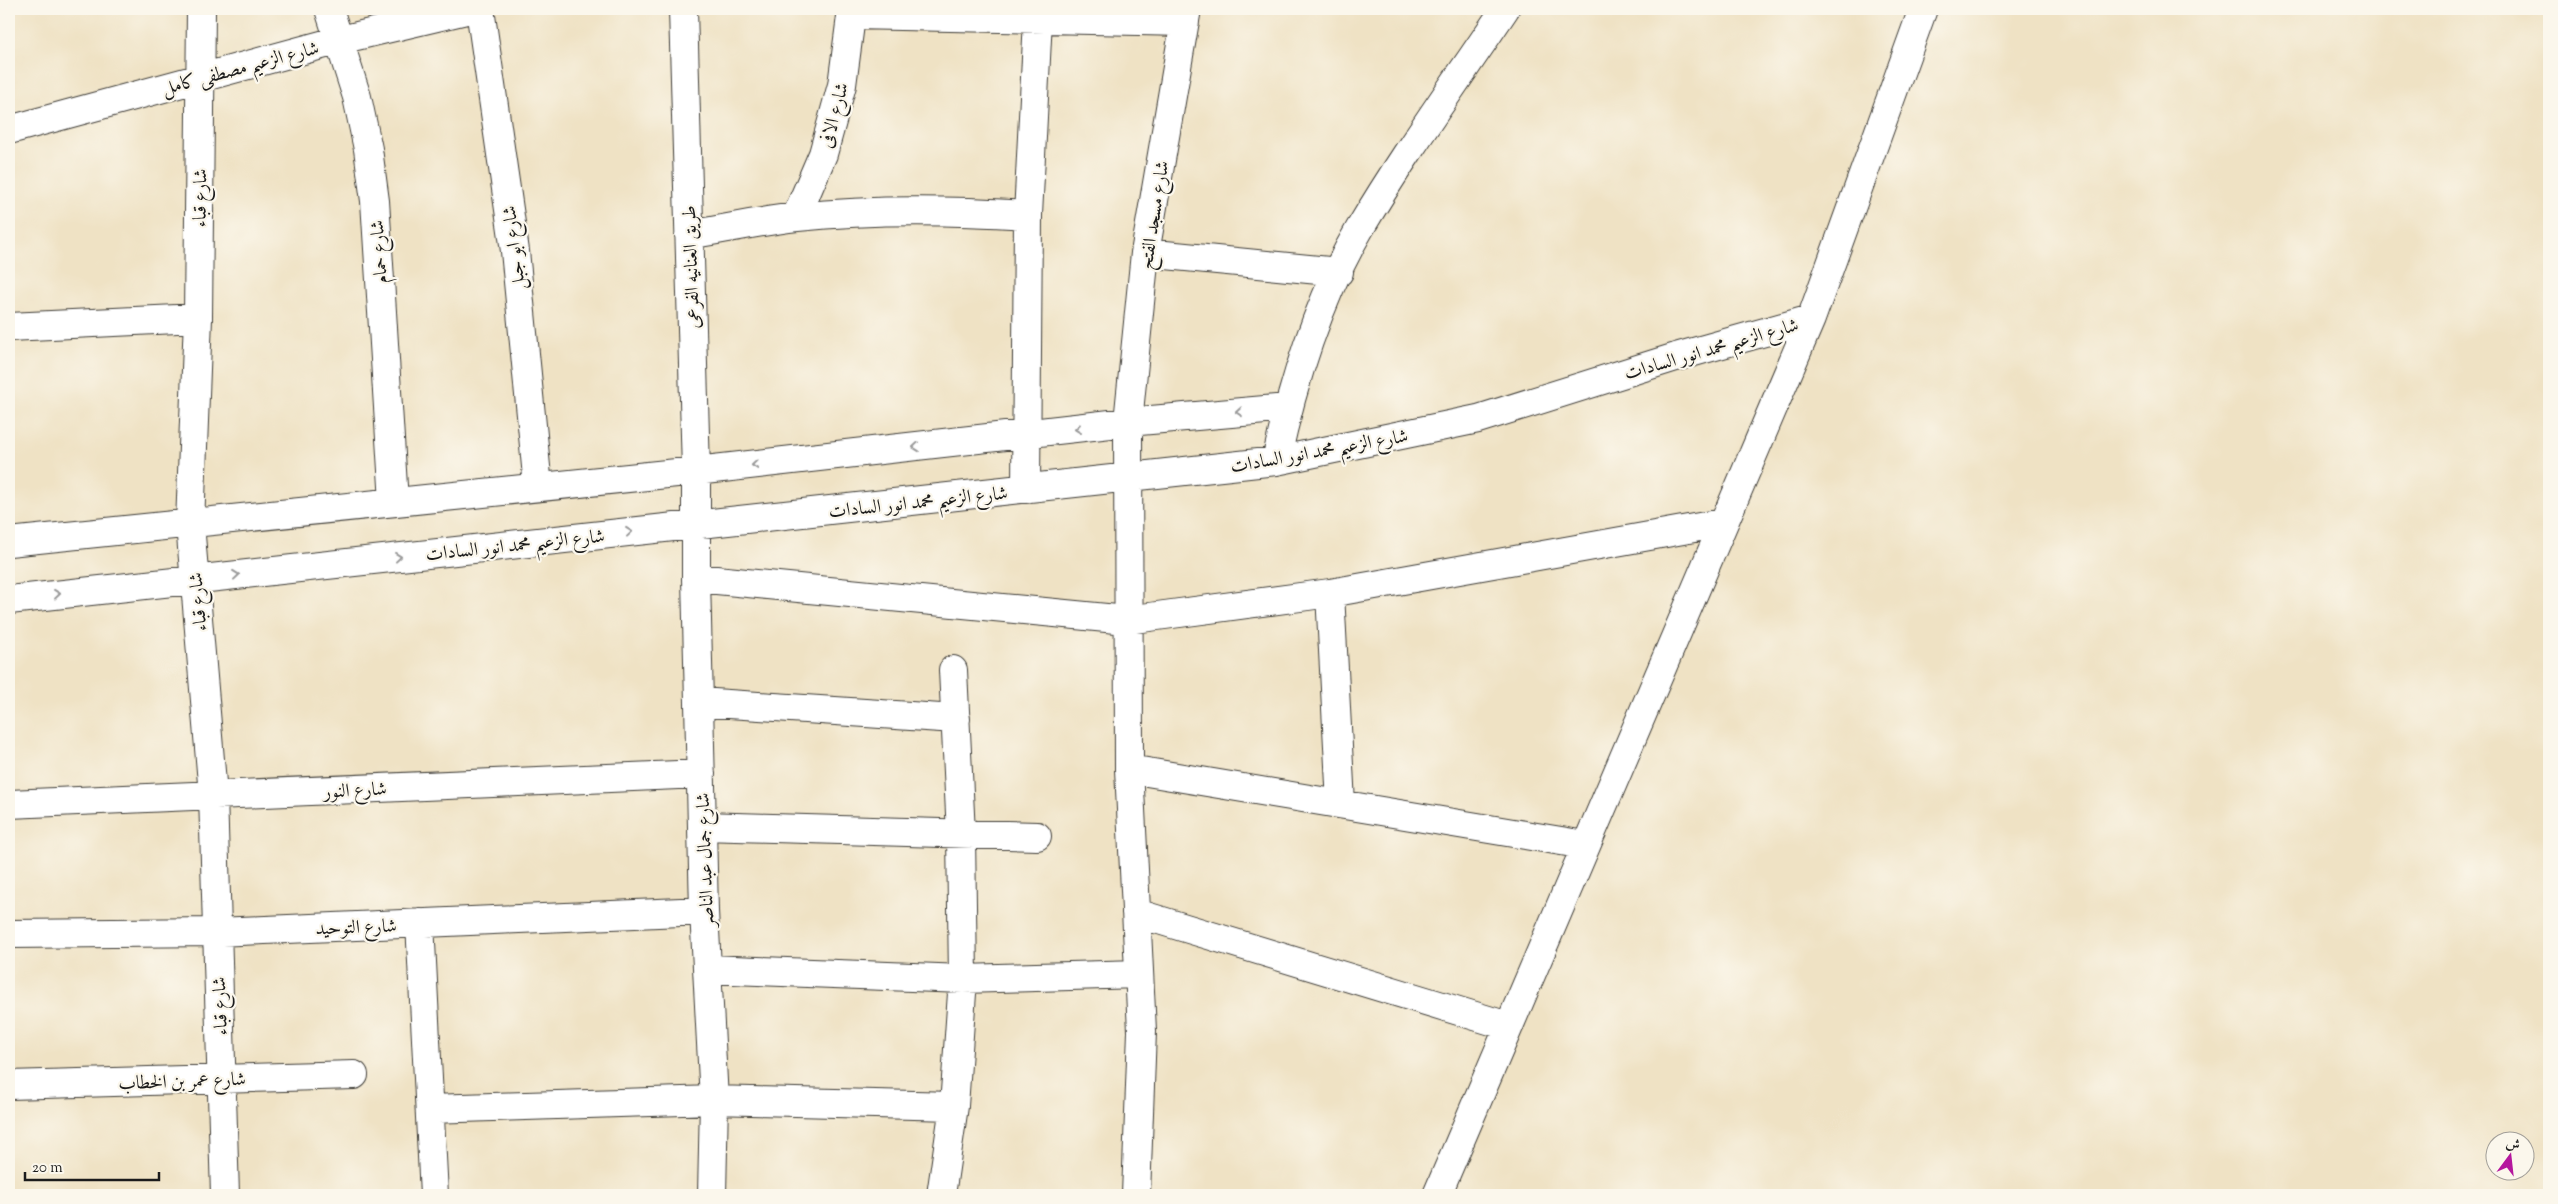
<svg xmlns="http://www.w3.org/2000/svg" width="2558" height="1204" font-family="'Sorts Mill Goudy',Amiri,serif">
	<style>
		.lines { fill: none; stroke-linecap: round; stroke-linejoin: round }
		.minor-casing { stroke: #3c3a35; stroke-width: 30 }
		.minor { stroke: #fff; stroke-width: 28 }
		.oneway { stroke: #999 }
		.labels { text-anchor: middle; stroke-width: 4.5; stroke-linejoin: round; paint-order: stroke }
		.street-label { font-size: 19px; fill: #1c1c1c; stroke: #fbf7ec }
	</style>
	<rect width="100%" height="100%" fill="#fbf7ec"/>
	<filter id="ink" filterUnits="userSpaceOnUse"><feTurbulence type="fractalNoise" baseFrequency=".02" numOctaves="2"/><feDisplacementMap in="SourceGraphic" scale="10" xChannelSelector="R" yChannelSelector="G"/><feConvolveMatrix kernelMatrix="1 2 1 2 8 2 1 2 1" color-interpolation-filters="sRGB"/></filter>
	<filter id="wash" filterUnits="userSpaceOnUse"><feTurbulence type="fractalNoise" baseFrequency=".0096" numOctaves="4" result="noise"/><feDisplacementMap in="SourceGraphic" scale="20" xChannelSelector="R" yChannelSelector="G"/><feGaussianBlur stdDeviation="1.12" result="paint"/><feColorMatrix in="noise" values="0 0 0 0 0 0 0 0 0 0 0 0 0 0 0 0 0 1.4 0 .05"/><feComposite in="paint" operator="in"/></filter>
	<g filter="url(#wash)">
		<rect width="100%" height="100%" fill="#efe2c4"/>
	</g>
	<g filter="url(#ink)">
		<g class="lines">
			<g class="minor-casing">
				<path id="minor" d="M201,9l-3,309 -8,206 23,271 12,400
					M329,9l28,88 11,52 7,52 19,301
					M480,9l35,242 23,236
					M683,9l13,462v107l8,333 10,189 -2,95
					M852,15l333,7
					M9,130l331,-90 131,-31
					M796,217l27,-63 19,-69 10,-76
					M689,235c36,-6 72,-14 108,-18 77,-8 154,-7 231,-2
					M1145,253l194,19
					M9,327l189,-9
					M1276,461c17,-79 42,-160 83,-231 45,-76 97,-148 146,-221
					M1026,489l2,-274 10,-196
					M9,542l687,-71 432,-49 160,-14
					M696,578l431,42 203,-27 392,-70
					M1330,593l11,211
					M9,600l1267,-139 202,-42 198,-62 135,-38
					M699,702l257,17
					M1129,769l456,76
					M9,804l692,-30
					M702,826l335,10
					M1136,913l372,113
					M420,923l14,272
					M9,934l208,-2 487,-21
					M708,969l255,10 176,-5
					M9,1085l345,-10
					M430,1109l284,-9 240,6
					M941,1195l13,-89 9,-127 -2,-145 -8,-164
					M1136,1195l6,-164 -13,-262 -1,-347 17,-169 42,-244
					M1437,1195l374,-876 112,-310"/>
			</g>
			<use href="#minor" class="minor"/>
		</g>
		<defs><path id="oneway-chevron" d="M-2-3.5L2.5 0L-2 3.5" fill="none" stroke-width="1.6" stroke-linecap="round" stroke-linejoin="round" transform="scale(1.25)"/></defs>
		<g class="oneway">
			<use href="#oneway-chevron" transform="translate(1239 412) rotate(175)"/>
			<use href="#oneway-chevron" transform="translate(1078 429) rotate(173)"/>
			<use href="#oneway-chevron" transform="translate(916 447) rotate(174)"/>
			<use href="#oneway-chevron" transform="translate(755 465) rotate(174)"/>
			<use href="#oneway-chevron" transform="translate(629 532) rotate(-6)"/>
			<use href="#oneway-chevron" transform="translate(398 557) rotate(-6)"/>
			<use href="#oneway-chevron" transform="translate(236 575) rotate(-6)"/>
			<use href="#oneway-chevron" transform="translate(57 594) rotate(-6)"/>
		</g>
	</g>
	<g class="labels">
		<g class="street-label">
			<text transform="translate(240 67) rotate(-15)" y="7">شارع الزعيم مصطفى كامل</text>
			<text transform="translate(833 115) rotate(-75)" y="7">شارع الافى</text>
			<text transform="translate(199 198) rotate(-89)" y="7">شارع قباء</text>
			<text transform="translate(1153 215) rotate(-81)" y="7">شارع مسجد الفتح</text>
			<text transform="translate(513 248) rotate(-97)" y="7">شارع ابو جبل</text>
			<text transform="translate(378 252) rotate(-94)" y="7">شارع حمام</text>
			<text transform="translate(690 267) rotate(-92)" y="7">طريق العنانيه الفرعى</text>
			<text transform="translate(1711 348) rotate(-16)" y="7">شارع الزعيم محمد انور السادات</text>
			<text transform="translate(1319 450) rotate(-10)" y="7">شارع الزعيم محمد انور السادات</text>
			<text transform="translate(918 501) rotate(-6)" y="7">شارع الزعيم محمد انور السادات</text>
			<text transform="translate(515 544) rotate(-6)" y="7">شارع الزعيم محمد انور السادات</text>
			<text transform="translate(197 602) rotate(-95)" y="7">شارع قباء</text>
			<text transform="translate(355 789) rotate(-3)" y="7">شارع النور</text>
			<text transform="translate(704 860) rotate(-92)" y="7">شارع جمال عبد الناصر</text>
			<text transform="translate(356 926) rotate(-2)" y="7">شارع التوحيد</text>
			<text transform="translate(219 1006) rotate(-92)" y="7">شارع قباء</text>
			<text transform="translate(182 1080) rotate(-2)" y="7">شارع عمر بن الخطاب</text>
		</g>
	</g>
	<rect width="2558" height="1204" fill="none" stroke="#fbf7ec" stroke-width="30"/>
	<g transform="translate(2510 1156) rotate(15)"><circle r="24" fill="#fbf7ec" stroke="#a29f99"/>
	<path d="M0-4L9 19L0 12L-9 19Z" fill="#b5179e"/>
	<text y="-8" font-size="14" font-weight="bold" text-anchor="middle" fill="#1c1c1c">ش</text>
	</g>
	<path d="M25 1172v8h134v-8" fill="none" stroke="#1c1c1c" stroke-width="2.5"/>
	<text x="32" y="1172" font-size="15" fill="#1c1c1c" stroke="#fbf7ec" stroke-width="4" paint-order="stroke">20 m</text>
</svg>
